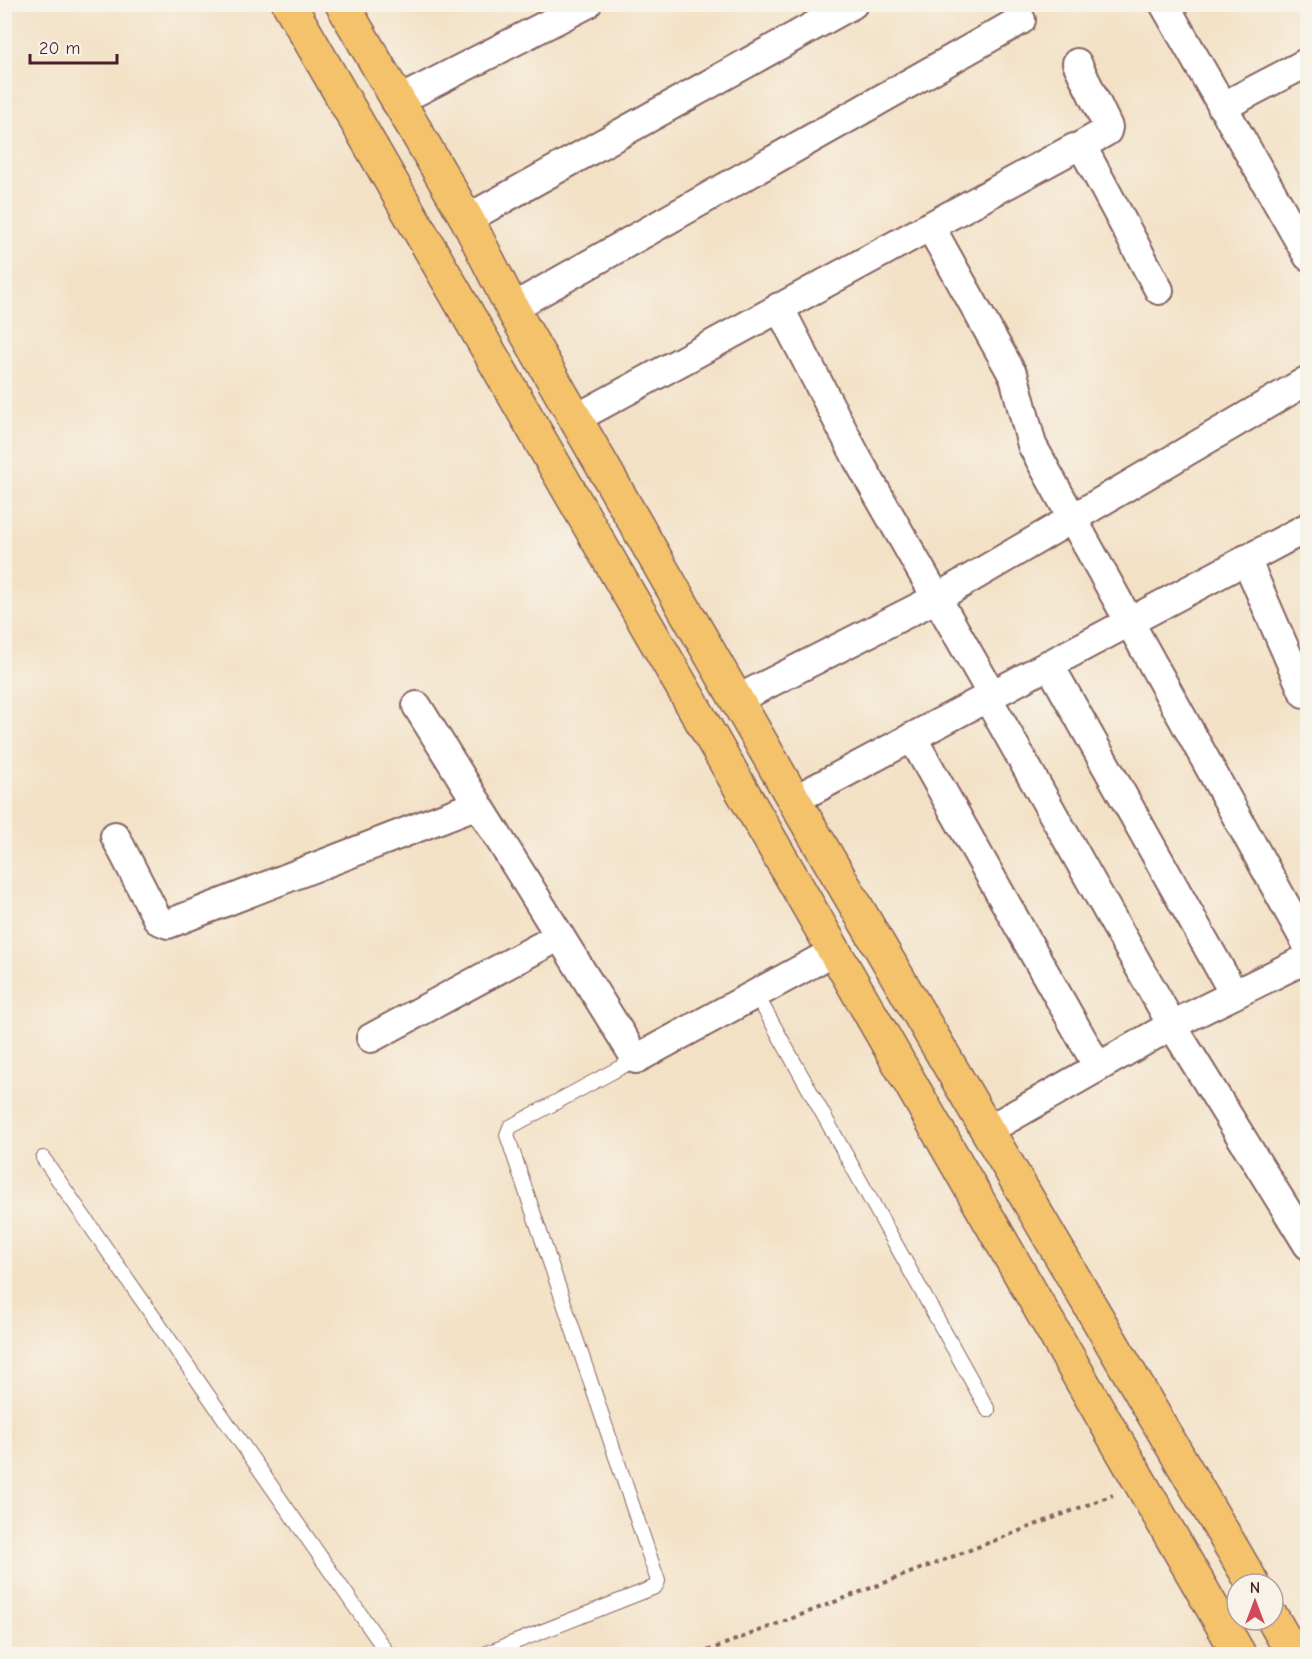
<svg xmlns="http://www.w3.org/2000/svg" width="1312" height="1659" font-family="'Comic Neue',sans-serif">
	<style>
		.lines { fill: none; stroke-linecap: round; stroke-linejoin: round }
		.lane-casing { stroke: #856361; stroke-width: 16 }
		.street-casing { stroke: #856361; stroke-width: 32 }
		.primary-casing { stroke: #856361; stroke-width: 36 }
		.path { stroke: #856361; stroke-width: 4; stroke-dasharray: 4.5 4.5; stroke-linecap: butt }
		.lane { stroke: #fff; stroke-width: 14 }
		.street { stroke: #fff; stroke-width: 28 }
		.primary { stroke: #f3c26a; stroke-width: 33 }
	</style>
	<rect width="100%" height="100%" fill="#f7f3e8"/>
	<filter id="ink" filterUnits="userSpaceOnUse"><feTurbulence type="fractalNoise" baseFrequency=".0167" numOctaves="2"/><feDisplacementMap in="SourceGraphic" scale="12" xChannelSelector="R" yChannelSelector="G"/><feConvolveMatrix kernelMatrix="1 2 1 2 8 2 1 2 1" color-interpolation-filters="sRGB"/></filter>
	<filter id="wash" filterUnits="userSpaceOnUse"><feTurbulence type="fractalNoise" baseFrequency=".008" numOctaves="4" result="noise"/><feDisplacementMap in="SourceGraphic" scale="24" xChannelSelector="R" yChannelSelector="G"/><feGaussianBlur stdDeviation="1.35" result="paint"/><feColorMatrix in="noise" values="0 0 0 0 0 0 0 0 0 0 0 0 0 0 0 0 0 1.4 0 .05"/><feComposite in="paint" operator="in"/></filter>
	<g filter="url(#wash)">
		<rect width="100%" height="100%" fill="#f3e1c6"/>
	</g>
	<g filter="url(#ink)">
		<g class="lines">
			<g class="lane-casing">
				<path id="lane" d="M756,994l232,416
					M43,1158l345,496
					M485,1654l170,-67 3,-6 -151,-446 3,-8 126,-68"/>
			</g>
			<g class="street-casing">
				<path id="street" d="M1164,4l144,252
					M1077,63l31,64 -1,4 -28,16
					M396,102l191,-98
					M1222,107l86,-45
					M467,219l386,-215
					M930,226l84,151 18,68 276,501
					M779,307l79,153 133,233 -4,4 185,328 136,220
					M512,308l509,-288
					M575,419l499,-271 10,2 75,140
					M1246,559l58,134
					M1049,664l185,330
					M736,700l201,-102 371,-218
					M417,706l219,353 197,-107
					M912,737l186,330
					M794,800l514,-273
					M115,836l43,84 10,4 310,-120
					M371,1038l189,-102
					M988,1130l184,-105 136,-67"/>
			</g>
			<g class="primary-casing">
				<path id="primary" d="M289,4l950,1650
					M342,4l125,215 45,89 282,492 459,784
					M1273,1619l20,35"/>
			</g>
			<path class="path" d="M699,1654l414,-159"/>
			<use href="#lane" class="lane"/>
			<use href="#street" class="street"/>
			<use href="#primary" class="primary"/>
		</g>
	</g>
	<rect width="1312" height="1659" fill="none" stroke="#f7f3e8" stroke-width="24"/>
	<g transform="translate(1255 1602)"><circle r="28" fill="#f7f3e8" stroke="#b29e9c" stroke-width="1.5"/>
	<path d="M0-4.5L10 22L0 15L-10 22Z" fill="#d1495b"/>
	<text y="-9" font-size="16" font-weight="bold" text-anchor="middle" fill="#4a1f2b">N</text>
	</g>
	<path d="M30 54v9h87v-9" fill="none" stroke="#4a1f2b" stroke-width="3"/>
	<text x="39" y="54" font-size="18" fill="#4a1f2b" stroke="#f7f3e8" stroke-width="4.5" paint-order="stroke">20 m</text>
</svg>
